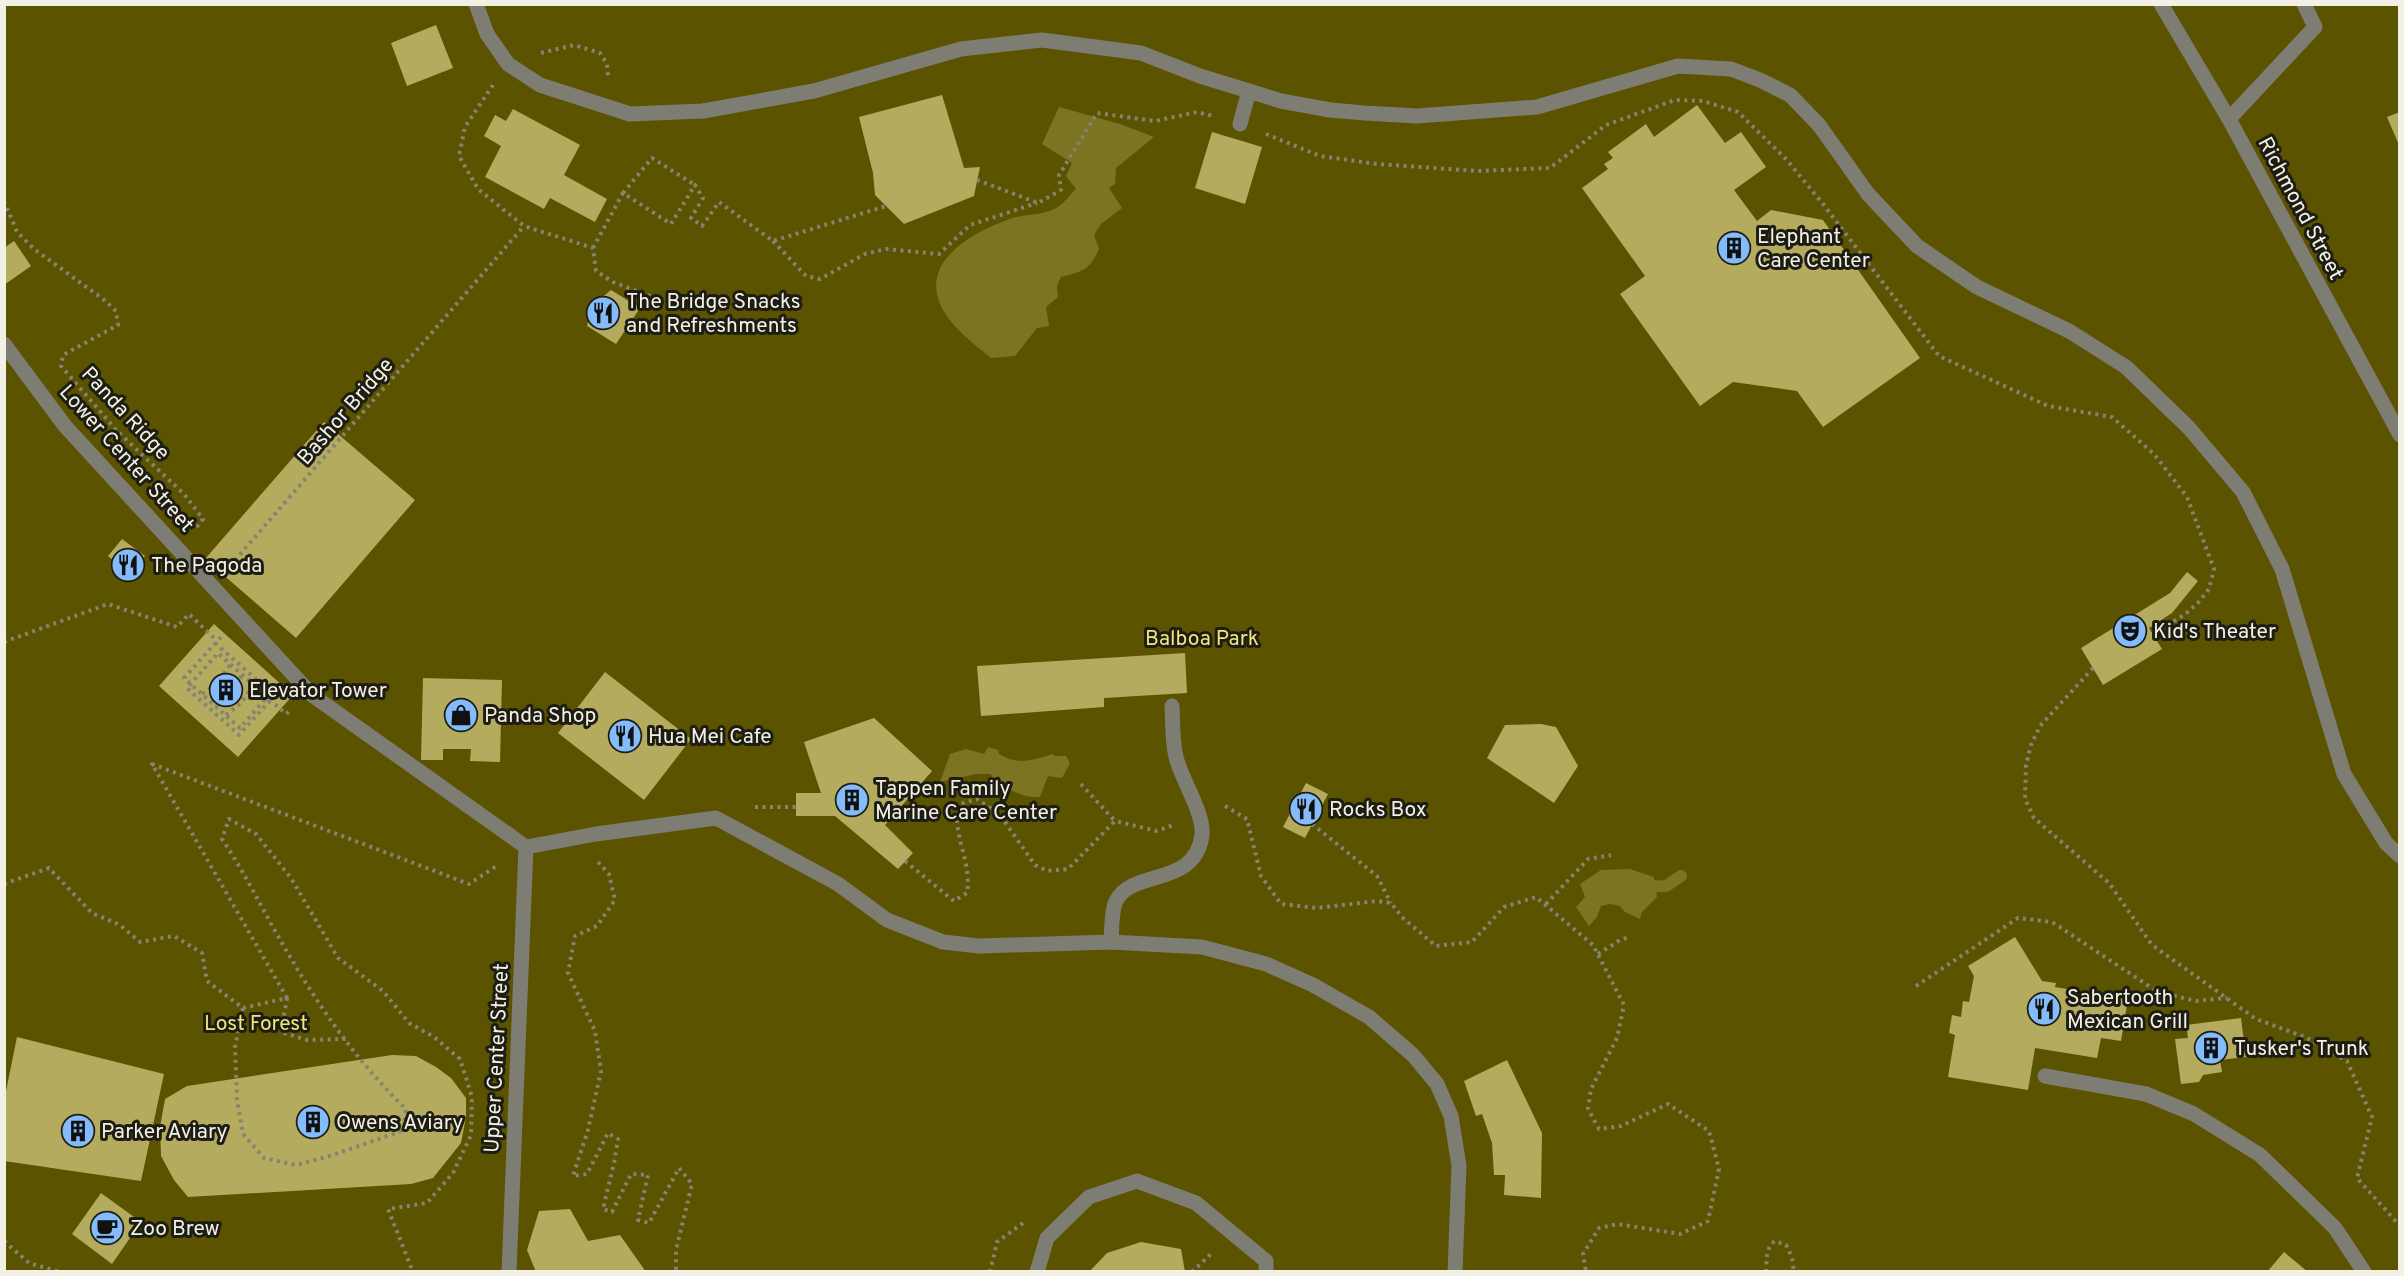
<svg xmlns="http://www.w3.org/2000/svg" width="2404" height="1276" font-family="Overpass,sans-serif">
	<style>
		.green { fill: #5b5300 }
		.water { fill: #7d7423 }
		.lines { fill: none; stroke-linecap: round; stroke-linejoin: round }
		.stream { stroke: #7d7423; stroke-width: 12 }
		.building { fill: #b4ab5e }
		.path { stroke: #858371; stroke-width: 4; stroke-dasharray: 3 4.5; stroke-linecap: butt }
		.minor { stroke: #7e7d73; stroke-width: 15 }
		.labels { text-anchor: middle; stroke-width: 6; stroke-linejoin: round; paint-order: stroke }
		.street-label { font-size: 21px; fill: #f3f1e5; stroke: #1e1d14 }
		.poi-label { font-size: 21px; fill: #f3f1e5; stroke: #1e1d14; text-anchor: start }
		.park-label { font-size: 21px; fill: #f2e57a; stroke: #1e1d14 }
	</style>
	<rect width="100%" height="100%" fill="#383621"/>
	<path class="green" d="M5,5h2394v1266l-2394,1z"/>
	<path class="water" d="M1059,107l61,17 34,13 -38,31 -1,16 -6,4 13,20 -21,16 -7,11 5,14c-10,22 -16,22 -38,28l-4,9 1,11 -12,10 3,19 -12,2 -22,28 -24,2c-17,-14 -40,-31 -50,-52 -21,-45 31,-73 66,-86 14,-6 31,-4 45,-10 9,-3 17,-14 24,-21l-10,-13 6,-13 -30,-19z
		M988,747l10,3 1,4c19,12 33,6 54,0l2,2h11l4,7 -8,15 -14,-2 -8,21c-18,2 -29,-9 -46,-14l-3,-9h-15l-36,8 10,-28 16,-5 18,5z
		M1630,869l24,8 3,20 -15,15 -2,7 -15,-7 -5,-6 -10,-2 -9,2 -4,11 -8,9 -13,-19 9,-10 -5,-13 21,-14z"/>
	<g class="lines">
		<path class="stream" d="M1640,887l26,-1 15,-10"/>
	</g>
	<path class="building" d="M436,25l17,43 -46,18 -16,-43z
		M942,95l22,73 16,-1 -6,29 -70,28 -29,-29 -2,-22 -14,-56z
		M1697,105l28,38 16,-11 25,35 -32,23 23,31 14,-11 52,10 97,138 -97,69 -26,-36 -64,-9 -33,24 -80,-112 25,-18 -63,-88 26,-19 -4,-5 9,-6 -5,-6 38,-28 8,13z
		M513,109l67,36 -16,30 43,24 -12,23 -45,-24 -6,11 -59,-32 16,-31 -17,-10 11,-21 11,6z
		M2400,112v33h-1l-12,-28z
		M1212,132l50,15 -17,57 -50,-16z
		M14,241l17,25 -27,19v-37z
		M611,290l29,18 -24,36 -29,-18 6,-21z
		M324,422l91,78 -119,138 -91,-79z
		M122,539l23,17 -15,18 -22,-18z
		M2187,572l11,9 -26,32 -23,15 13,21 -59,36 -22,-37 89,-55z
		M214,624l79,71 -55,62 -79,-71z
		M1185,653l2,40 -83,5v9l-123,9 -4,-50z
		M605,672l86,67 -47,61 -86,-67z
		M423,678l79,2 -2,82 -30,-1 1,-12h-28v11h-22z
		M874,718l58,53 -47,54 28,28 -15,16 -63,-53h-39v-23h25l-17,-51z
		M1541,724l15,3 22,39 -24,37 -67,-45 18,-33z
		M1306,783l22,11 -23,44 -22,-11z
		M2015,937l27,44 14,2 -1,4 73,12 -7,42 -20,-3 -4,20 -62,-10 -7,42 -80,-13 7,-42 -6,-2 3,-18 9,2 2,-16 6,1 5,-26 -6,-10z
		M2241,1018l5,39 -26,3 2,12 -19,3 -4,7 -18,2 -6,-45 13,-1 -2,-13z
		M17,1037l147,37 -23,107 -137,-20v-60z
		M392,1055l24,1 20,11 15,11 15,20v19l-5,26 -28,35 -22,6 -223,13 -14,-17 -13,-24 -1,-29 5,-28 22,-13z
		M1507,1060l35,73 -1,65 -37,-3 1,-20h-11l-2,-32 -10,-29 -6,2 -12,-35z
		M101,1193l40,29 -29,42 -40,-30z
		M570,1209l18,32 32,-6 26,37h-110l-9,-22 12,-39z
		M1141,1242l40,7 4,23h-96l18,-19z
		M2284,1252l24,20h-41z"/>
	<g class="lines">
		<path class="path" d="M541,53l33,-8 26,8 7,11 1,12
			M493,85l-28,42 -6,29 19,33 46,37 69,22 3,23 17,11 45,17
			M1266,134l54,22 57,8 101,7 72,-3 56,-43 69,-25 28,1 35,11 48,47 37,45 116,152 109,50 64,11 42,37 33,43 27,72 -5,20 -12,15 -13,11 -31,19
			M977,180l61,23 23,-13 -2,-15 38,-62 58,8 42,-9 16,4
			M623,193l29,-35 43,27
			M4,201l13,31 17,17 69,50 13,12 2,14 -55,30 -2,11 56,65 67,63 19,25 -7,9
			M773,241l33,35 14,3 45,-25 21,-5 53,5 31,-29 67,-22
			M593,248l30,-55 48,31 24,-39 8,13 -12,20 11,8 17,-24 54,39 113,-35
			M230,566l294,-340
			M221,637l-37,41 56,50 28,-32
			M4,642l104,-38 69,23 12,-13 25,24
			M215,643l43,38
			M2093,668l-53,58 -9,19 -5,20 -1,34 9,19 75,65 43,62 104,74 49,18 42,24 25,56 -15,61 43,48
			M202,694l16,-12 14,-20
			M275,695l-36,40 -52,-47 31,-35 68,61 4,-3
			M216,707l15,-14 11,-18
			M226,715l16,-13 11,-17
			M1081,784l34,37
			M1225,806l22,13 14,57 20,28 36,4 60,-7 14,2 12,15 33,28 36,-4 32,-35 32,-10 57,48 31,60 -7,33 -26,51 -3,20 11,20 22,-3 47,-22 41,27 10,38 -11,52 -28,13 -62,-10 -19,4 -16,26 3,18
			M755,807h41
			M1312,824l65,52 14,27
			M905,861l49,40 13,-8c5,-31 -14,-57 -10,-88l20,-6 23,16 35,50 12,6 21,-2 47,-48 42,10 16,-6
			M598,862l11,12 6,26 -18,26 -22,10 -7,37 27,58 6,40 -13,59 -15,46 14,-2 21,-41 10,6 -4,24 -11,46 9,3 19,-38 17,1 -10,45 11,3 30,-55 13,16 -16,66v22
			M4,884l45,-16 43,45 28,12 20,17 34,-6 28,17 5,28 36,27 -8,39 2,52 6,35 21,24 32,7 34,-9 74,-26 2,-21c-46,-44 -85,-99 -117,-154 -23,-38 -42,-79 -67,-116l7,-20 27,15 35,44 47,80 45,33 26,32 25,14 26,22 12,38 -1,38 -18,38 -26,30 -39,6 25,63
			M1546,904l42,-45 23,-4
			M1598,954l22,-14 9,-3
			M1916,986l102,-68 34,4 106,70 38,9 31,-3
			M287,998l-135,-234 317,120 29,-19
			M243,1008l44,-10 -6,34 26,8 39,-1
			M4,1241l25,22 31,9
			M990,1272l7,-30 26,-19
			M1192,1272l21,-20
			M1766,1272c1,-12 -1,-24 9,-31l11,4 6,12 2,15"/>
		<path class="minor" d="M476,4l11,30 21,30 32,21 90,29 73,-3 111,-20 147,-42 81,-9 99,13 59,23 81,25 49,9 35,3 52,3 120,-9 141,-41 53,3 29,11 30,15 29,30 49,69 49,52 60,41 92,44 57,36 63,61 54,64 39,77 62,205 42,69 14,13
			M2161,4l68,115 171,316
			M2229,119l86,-92 -11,-23
			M1240,124l9,-33
			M4,344l61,82 247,269 214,152
			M526,847l70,-13 120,-16 122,66 49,36 56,22 36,4 132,-4 91,5 64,17 47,21 56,32 44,38 24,29 14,32 8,50 -4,106
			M1111,942c1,-11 0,-31 5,-41 17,-33 79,-13 86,-66 2,-23 -21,-56 -26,-78 -4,-16 -3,-35 -4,-51
			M2045,1076l101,18 48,20 66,41 75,73 29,44
			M509,1272l17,-425
			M1037,1272l10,-34 42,-41 48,-16 59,22 70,58v11"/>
	</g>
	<defs>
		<g id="building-disc" transform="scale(1.725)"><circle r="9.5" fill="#84bcfb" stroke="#1e1d14"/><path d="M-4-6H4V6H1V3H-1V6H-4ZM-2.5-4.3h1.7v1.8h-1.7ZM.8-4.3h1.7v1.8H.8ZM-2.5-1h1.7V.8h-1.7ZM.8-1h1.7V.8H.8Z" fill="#111"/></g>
		<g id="restaurant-disc" transform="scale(1.725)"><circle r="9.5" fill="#84bcfb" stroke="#1e1d14"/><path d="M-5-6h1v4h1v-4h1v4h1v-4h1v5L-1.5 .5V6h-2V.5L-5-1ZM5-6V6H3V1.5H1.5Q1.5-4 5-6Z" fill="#111"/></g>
		<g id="theatre-disc" transform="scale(1.725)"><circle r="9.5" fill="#84bcfb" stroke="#1e1d14"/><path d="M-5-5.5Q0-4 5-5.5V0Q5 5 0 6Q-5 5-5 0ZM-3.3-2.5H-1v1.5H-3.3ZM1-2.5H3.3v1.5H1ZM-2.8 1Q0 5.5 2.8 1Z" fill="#111"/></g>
		<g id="shop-disc" transform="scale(1.725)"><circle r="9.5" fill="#84bcfb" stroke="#1e1d14"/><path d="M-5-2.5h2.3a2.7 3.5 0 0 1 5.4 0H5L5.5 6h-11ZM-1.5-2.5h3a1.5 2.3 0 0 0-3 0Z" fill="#111"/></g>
		<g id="cafe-disc" transform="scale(1.725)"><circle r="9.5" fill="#84bcfb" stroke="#1e1d14"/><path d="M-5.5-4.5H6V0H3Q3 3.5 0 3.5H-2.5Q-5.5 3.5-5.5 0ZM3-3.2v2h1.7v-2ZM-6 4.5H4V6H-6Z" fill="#111"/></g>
	</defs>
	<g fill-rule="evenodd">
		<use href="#building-disc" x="1734" y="248"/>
		<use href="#restaurant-disc" x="603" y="313"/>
		<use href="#restaurant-disc" x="128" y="565"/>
		<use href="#theatre-disc" x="2130" y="631"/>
		<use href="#building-disc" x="226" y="690"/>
		<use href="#shop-disc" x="461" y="715"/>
		<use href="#restaurant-disc" x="625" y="736"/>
		<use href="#building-disc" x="852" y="800"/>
		<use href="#restaurant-disc" x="1306" y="809"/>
		<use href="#restaurant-disc" x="2044" y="1009"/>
		<use href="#building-disc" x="2211" y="1048"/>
		<use href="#building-disc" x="313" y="1122"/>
		<use href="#building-disc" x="78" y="1131"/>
		<use href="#cafe-disc" x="107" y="1228"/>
	</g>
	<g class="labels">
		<g class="street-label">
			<text transform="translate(2301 208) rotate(62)" y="7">Richmond Street</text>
			<text transform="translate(345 411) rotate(-49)" y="7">Bashor Bridge</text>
			<text transform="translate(126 413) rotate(47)" y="7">Panda Ridge</text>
			<text transform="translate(127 458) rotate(48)" y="7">Lower Center Street</text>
			<text transform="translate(496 1058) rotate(-87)" y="7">Upper Center Street</text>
		</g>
		<g class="poi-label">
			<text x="1757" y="243">Elephant<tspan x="1757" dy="24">Care Center</tspan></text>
			<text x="626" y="308">The Bridge Snacks<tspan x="626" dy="24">and Refreshments</tspan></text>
			<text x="151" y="572">The Pagoda</text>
			<text x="2153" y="638">Kid's Theater</text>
			<text x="249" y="697">Elevator Tower</text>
			<text x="484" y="722">Panda Shop</text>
			<text x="648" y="743">Hua Mei Cafe</text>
			<text x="875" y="795">Tappen Family<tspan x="875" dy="24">Marine Care Center</tspan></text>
			<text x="1329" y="816">Rocks Box</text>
			<text x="2067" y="1004">Sabertooth<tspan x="2067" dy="24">Mexican Grill</tspan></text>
			<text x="2234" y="1055">Tusker's Trunk</text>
			<text x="336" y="1129">Owens Aviary</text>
			<text x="101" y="1138">Parker Aviary</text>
			<text x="130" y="1235">Zoo Brew</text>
		</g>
		<g class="park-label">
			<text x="1202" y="645">Balboa Park</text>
			<text x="256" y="1030">Lost Forest</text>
		</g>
	</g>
	<rect width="2404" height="1276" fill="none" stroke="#f3f1e5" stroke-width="12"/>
</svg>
